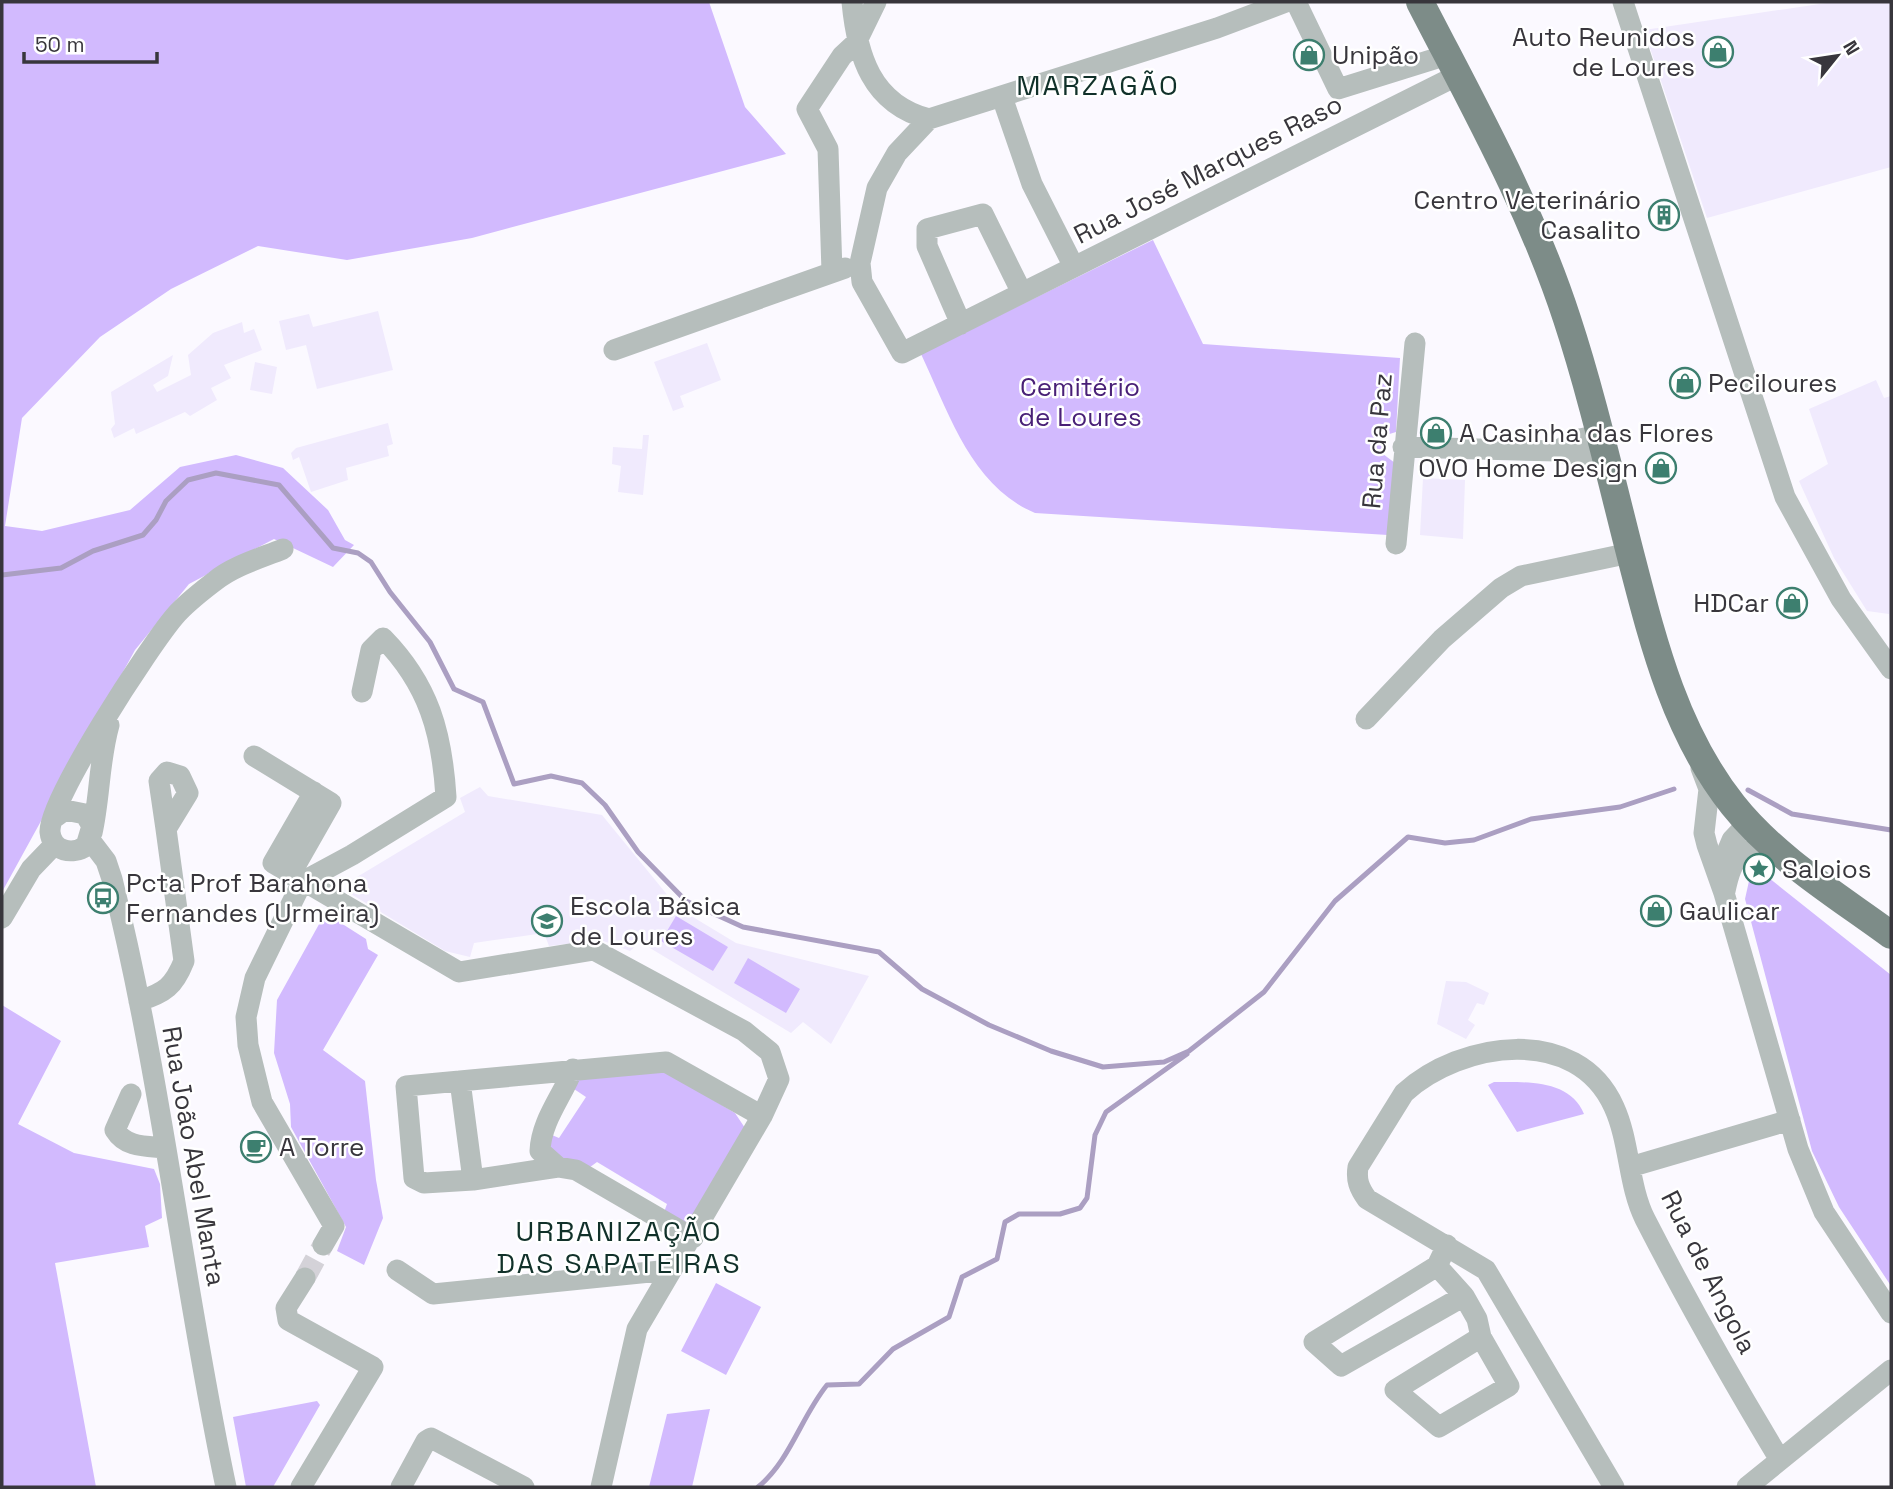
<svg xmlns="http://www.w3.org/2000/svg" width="1893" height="1489" font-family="'Space Grotesk',sans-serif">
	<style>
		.built { fill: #f0eafd }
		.green { fill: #d2bafe }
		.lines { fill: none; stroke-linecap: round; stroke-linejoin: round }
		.stream { stroke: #ab9fc2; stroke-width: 5 }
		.minor-tunnel { stroke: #d4d2d8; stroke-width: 21; stroke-dasharray: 21 10; stroke-linecap: butt }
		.minor { stroke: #b6bebc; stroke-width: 21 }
		.major { stroke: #7d8c88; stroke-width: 28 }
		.labels { text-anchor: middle; stroke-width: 5; stroke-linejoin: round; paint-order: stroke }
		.poi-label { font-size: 26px; fill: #38363c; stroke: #fff; text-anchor: start }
		.street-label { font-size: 26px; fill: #38363c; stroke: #fff }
		.park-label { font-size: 26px; fill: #492077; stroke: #fff }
		.neighbourhood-label { font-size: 28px; letter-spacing: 2px; fill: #11312a; stroke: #fff }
	</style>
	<rect width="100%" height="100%" fill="#fbf9ff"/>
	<path class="built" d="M1833,2h58v165l-184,51 -63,-188z
		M378,311l15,59 -76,19 -11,-44 -20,5 -7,-29 30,-7 4,13z
		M242,322l2,11 10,-4 8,21 -38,15 7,13 -20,10 6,12 -27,16 -5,-4 -49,22 -2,-6 -20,10 -3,-9 4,-5 -4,-32 62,-37 -5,21 -15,9 4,7 34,-17 -3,-20 25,-22z
		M707,343l14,37 -41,16 4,11 -11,4 -19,-49z
		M255,362l22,5 -5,27 -22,-4z
		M1876,380l8,18 7,-2v240l-2,-22 -22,-3 -33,-53 -35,-77 29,-17 -19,-55z
		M388,423l5,21 -6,2 2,10 -43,12 2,12 -37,12 -12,-35 -6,3 -2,-7 5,-5z
		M643,435h6l-6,60 -25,-3 3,-26 -9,-2 1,-17 29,2z
		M1423,478l42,2 -2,59 -43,-4z
		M480,787l8,9 114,19 76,93 58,35 133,33 -38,68 -28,-22 -12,11 -151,-91 -10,9 -29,-11 -52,6 -5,-13 -70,10 -4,14 -25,-6 -94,-57 -2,-7 3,-7 113,-68 -5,-14z
		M1446,981l20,1 23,11 -5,12 -7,-2 -9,17 7,5 -9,14 -29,-15z"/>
	<path class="green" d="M2,2h707l36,105 41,47 -314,84 -125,22 -89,-14 -87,43 -71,48 -78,81 -17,108 37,5 88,-21 50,-43 56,-12 47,13 45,42 17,30 9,5 -21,22 -59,-28 -85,45 -54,66 -133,242z
		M1153,240l50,104 197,14 -4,74 -13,4v18l16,12 -11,69 -353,-22c-64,-27 -86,-100 -114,-159z
		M1751,872l13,2 127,101v311l-52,-79 -27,-56 -67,-252z
		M676,916l52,31 -15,24 -52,-30z
		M323,917l10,1 33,21 2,10 10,6 -55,95 42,31 11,99 7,38 -19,47 -27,-14 9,-24 -55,-100 -1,-23 -16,-51 3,-53z
		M748,958l52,31 -14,24 -52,-30z
		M2,1005l59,36 -43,83 56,29 80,16 6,15 2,34 -17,8 4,21 -94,16 41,224h-94z
		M667,1072l68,41 10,15 -55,93 -7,2 -20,-8 4,-11 -70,-42 -11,8 -36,-18 -3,-19 12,5 27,-41 -15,-10 7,-8z
		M1494,1082c31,0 76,-3 90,32l-67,18 -29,-47z
		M716,1283l45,24 -35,68 -45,-24z
		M317,1401l3,4 -47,82h-27l-13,-70z
		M710,1409l-18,78h-43l18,-73z"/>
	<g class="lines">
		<path class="stream" d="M2,575l59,-7 32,-17 50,-16 13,-15 10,-19 22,-21 28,-7 63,12 54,63 25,5 13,9 19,30 40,50 24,47 29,13 31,82 37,-8 31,7 23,22 33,47 48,49 57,26 136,25 43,37 67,36 62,26 52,16 61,-5 25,-11 75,-59 71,-91 73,-64 37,6 29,-3 57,-21 89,-12 54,-18
			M1748,790l44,24 99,16
			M758,1487c32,-26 43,-70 69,-102l32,-1 34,-35 56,-32 13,-40 35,-18 8,-37 14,-8h41l20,-6 7,-10 8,-63 11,-23 81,-58"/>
		<path class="minor-tunnel" d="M305,1278l18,-33"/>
		<path class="minor" d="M852,2c5,53 19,102 77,117l288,-91 69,-26
			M1296,2l42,87 109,-34
			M1623,2l162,495 56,102 50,70
			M1002,97l30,87 42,83
			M929,119l-32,34 -20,35 -17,75 2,19 40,71 556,-278
			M832,272l-4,-123 -21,-40 35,-53 14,-13 20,-41
			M961,324l-34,-78v-17l56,-15 39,79
			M614,350l231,-82
			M1403,447l154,4 21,7 26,-4
			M1557,451l18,-11 24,-5
			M1396,544l19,-201
			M1366,719l76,-80 59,-51 20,-12 109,-23
			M254,756l77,47 -41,72
			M1701,768l8,21 -5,44 3,12 17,48 74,256 26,63 67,101
			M314,792l-41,71 186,109 135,-22 150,81 26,21 9,27 -17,37 -125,213 -36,158
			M54,818l11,-8 20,4 7,12 -6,20c-13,9 -34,6 -36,-14 -2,-31 100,-187 125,-216 11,-13 27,-25 40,-35 18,-15 46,-23 68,-32
			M92,833c8,-36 7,-73 17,-108
			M90,840l16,21 6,18c50,200 71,406 114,608
			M1721,866l11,-26 17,-18
			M1725,891c8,-40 19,-47 59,-37
			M2,918l29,-49 24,-25
			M139,1001c26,-8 35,-15 45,-40l-18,-132 22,-36 -8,-17 -13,-4 -8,9 7,48
			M460,1081l-54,5 8,92 10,5 49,-3
			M131,1094l-16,36c11,18 31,16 51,18
			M558,1167l-18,-16c1,-30 22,-54 33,-82
			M1630,1167l160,-47
			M693,1238l-117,-68 -18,-3 -85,13 -13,-99 206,-19 96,54
			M323,1245l11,-19 -72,-124 -14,-57 -2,-28 9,-39 47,-96 50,-27 94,-58c-4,-64 -17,-112 -63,-159l-12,12 -9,42
			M1447,1245l-10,21 -123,76 27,24 123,-70 13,23 4,18 -86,53 44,37 70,-41 -28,-49
			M1437,1266l27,30
			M397,1270l36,24 237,-24
			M301,1487l72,-120 -85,-47 -2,-12 19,-30
			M401,1487l25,-46 5,-3 93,49
			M1614,1487l-128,-217 -119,-71c-8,-11 -11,-19 -9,-32l46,-74c57,-52 173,-69 210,14 16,35 14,78 31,112 42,82 88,163 135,241
			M1747,1487l144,-117"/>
		<path class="major" d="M1420,2c53,103 111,206 147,317 25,76 43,156 63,234 23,89 45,179 103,252 42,53 105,91 158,130"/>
	</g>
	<defs>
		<g id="shop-ring" transform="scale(1.575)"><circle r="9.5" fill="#fff" stroke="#3d7f6f" stroke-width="1.5"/><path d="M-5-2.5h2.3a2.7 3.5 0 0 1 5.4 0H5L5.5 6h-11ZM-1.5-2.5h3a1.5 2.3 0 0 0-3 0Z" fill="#3d7f6f"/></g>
		<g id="building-ring" transform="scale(1.575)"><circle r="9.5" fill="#fff" stroke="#3d7f6f" stroke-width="1.5"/><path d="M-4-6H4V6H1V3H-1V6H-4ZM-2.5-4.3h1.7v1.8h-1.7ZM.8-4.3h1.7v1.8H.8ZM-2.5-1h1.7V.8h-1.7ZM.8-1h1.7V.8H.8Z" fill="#3d7f6f"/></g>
		<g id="sight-ring" transform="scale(1.575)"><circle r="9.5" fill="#fff" stroke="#3d7f6f" stroke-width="1.5"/><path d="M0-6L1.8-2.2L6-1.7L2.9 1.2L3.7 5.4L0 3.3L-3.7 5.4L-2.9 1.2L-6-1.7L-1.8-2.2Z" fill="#3d7f6f"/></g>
		<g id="bus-ring" transform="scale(1.575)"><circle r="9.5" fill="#fff" stroke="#3d7f6f" stroke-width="1.5"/><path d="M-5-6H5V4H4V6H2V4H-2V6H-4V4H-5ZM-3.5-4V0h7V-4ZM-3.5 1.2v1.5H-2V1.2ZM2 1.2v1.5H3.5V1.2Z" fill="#3d7f6f"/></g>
		<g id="school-ring" transform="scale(1.575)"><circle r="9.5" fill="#fff" stroke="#3d7f6f" stroke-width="1.5"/><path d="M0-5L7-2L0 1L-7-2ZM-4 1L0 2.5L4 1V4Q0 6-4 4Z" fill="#3d7f6f"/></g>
		<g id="cafe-ring" transform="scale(1.575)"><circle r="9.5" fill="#fff" stroke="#3d7f6f" stroke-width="1.5"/><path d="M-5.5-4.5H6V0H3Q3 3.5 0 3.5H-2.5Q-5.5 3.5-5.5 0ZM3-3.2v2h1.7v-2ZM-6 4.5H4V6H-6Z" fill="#3d7f6f"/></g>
	</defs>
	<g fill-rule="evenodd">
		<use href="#shop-ring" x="1718" y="52"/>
		<use href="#shop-ring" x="1309" y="55"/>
		<use href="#building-ring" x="1664" y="215"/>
		<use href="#shop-ring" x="1685" y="383"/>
		<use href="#shop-ring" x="1436" y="433"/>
		<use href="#shop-ring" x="1661" y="468"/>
		<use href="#shop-ring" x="1792" y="603"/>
		<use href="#sight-ring" x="1759" y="869"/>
		<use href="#bus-ring" x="103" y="898"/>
		<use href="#shop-ring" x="1656" y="911"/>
		<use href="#school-ring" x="547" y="921"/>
		<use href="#cafe-ring" x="256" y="1147"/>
	</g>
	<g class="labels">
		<g class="poi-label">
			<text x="1695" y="46" text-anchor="end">Auto Reunidos<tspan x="1695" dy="30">de Loures</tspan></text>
			<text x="1332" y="64">Unipão</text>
			<text x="1641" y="209" text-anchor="end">Centro Veterinário<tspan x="1641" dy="30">Casalito</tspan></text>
			<text x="1708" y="392">Peciloures</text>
			<text x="1459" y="442">A Casinha das Flores</text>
			<text x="1638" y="477" text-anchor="end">OVO Home Design</text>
			<text x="1769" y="612" text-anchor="end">HDCar</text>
			<text x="1782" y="878">Saloios</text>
			<text x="126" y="892">Pcta Prof Barahona<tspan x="126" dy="30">Fernandes (Urmeira)</tspan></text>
			<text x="570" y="915">Escola Básica<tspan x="570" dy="30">de Loures</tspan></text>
			<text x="1679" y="920">Gaulicar</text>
			<text x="279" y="1156">A Torre</text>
		</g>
		<g class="street-label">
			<text transform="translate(1208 169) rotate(-27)" y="9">Rua José Marques Raso</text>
			<text transform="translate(1377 441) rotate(-85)" y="9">Rua da Paz</text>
			<text transform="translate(194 1156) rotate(80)" y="9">Rua João Abel Manta</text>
			<text transform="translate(1709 1272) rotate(63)" y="9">Rua de Angola</text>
		</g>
		<g class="park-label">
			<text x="1080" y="396">Cemitério<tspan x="1080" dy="30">de Loures</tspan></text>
		</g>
		<g class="neighbourhood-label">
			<text x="1098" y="95">MARZAGÃO</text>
			<text x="619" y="1241">URBANIZAÇÃO<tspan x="619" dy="32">DAS SAPATEIRAS</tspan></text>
		</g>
	</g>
	<rect width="1893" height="1489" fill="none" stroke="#38363c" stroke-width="7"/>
	<g transform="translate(1837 56) rotate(60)" stroke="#ffffff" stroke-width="5" paint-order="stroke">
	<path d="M0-5L12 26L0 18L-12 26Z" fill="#38363c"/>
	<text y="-10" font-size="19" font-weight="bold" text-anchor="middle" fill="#38363c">N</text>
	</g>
	<path d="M24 52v10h133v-10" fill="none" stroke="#38363c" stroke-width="3.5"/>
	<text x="35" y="52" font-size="21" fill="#38363c" stroke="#ffffff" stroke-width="5" paint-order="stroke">50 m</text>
</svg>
